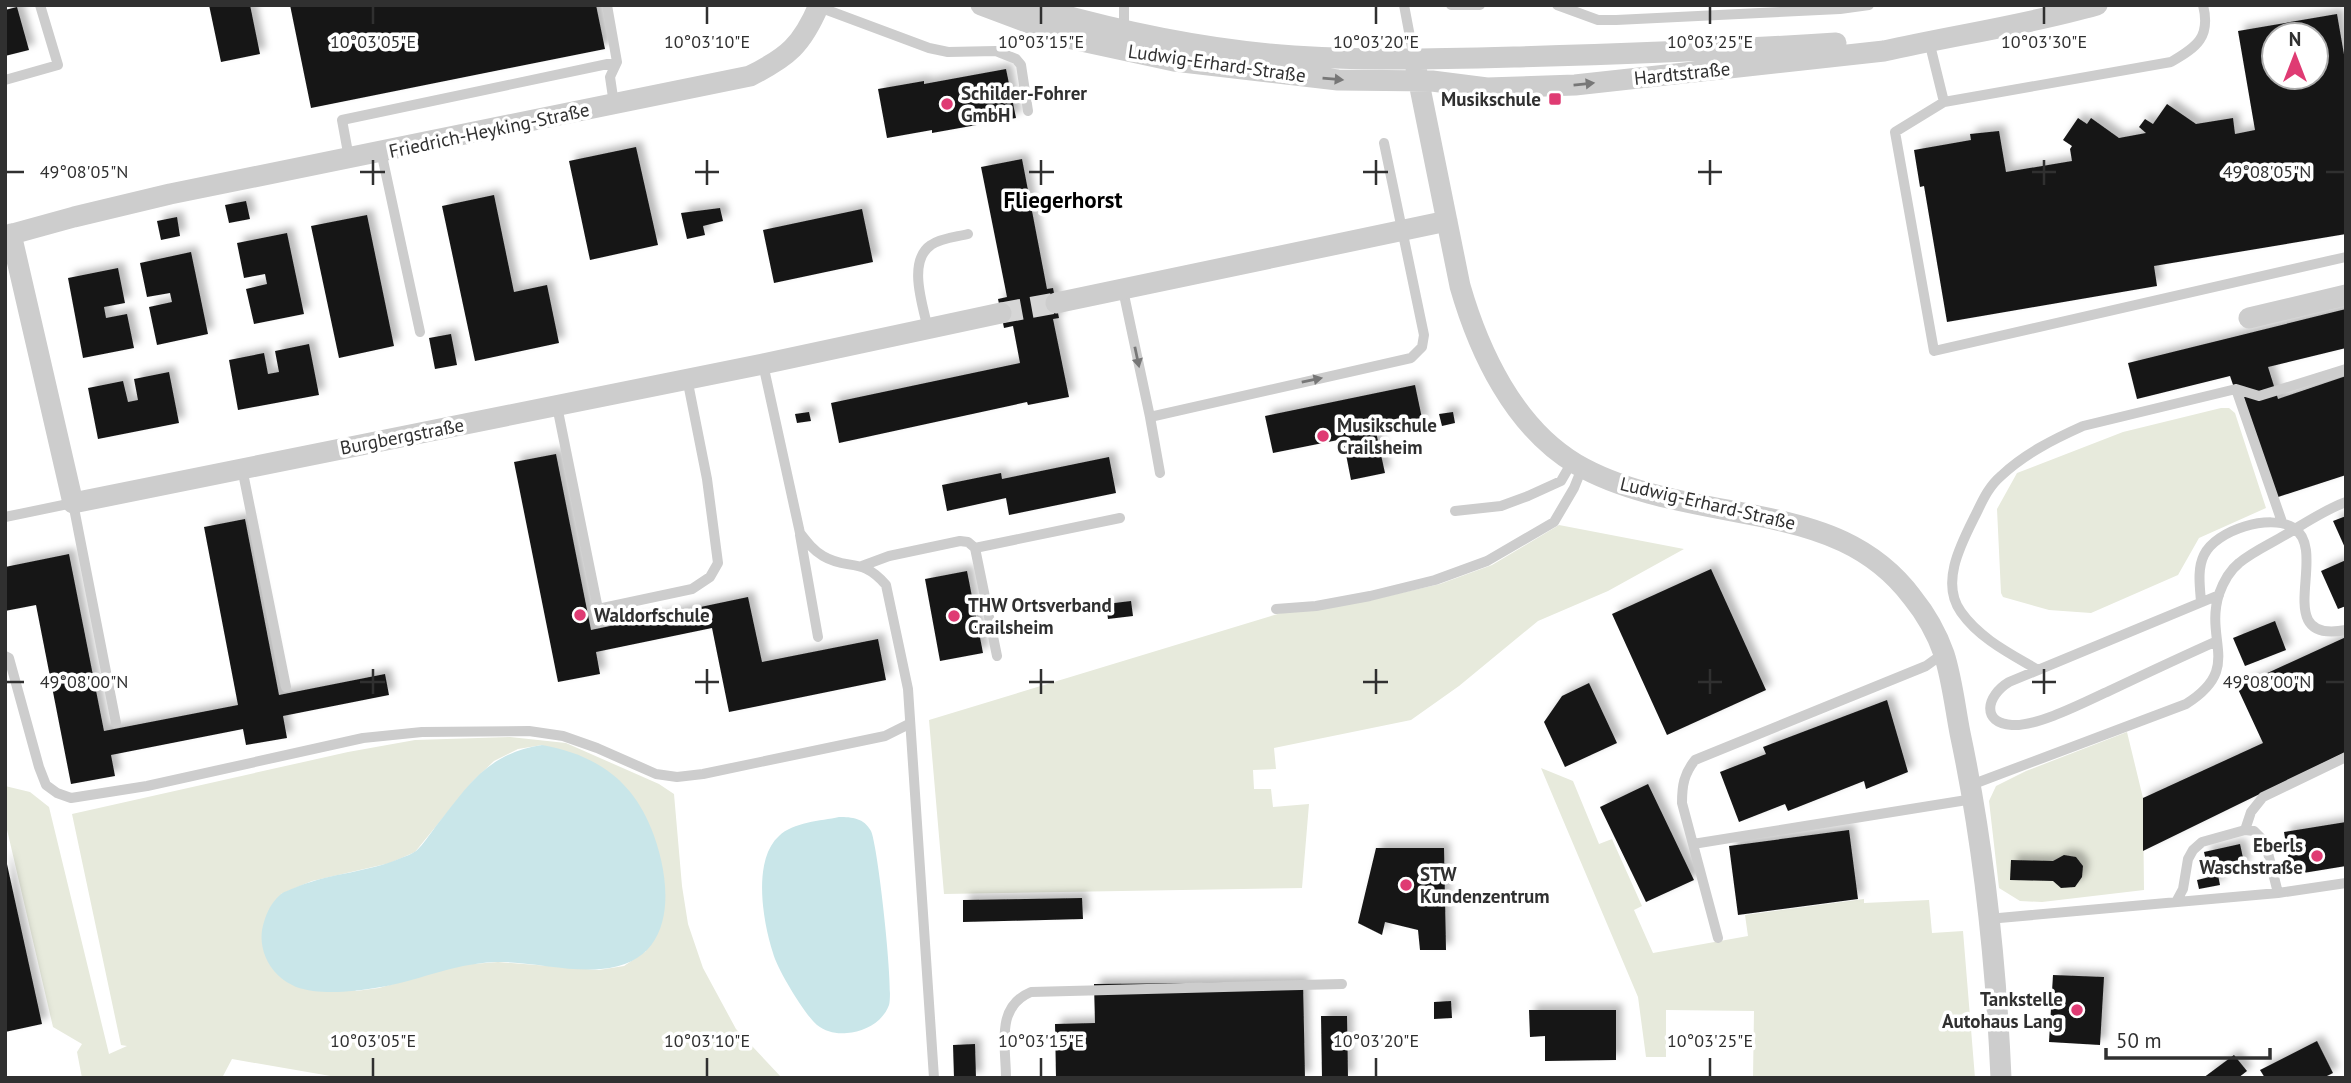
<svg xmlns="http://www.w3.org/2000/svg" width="2351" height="1083" font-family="'PT Sans',sans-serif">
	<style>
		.green { fill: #e7eadc; fill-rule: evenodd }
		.water { fill: #c9e6e9 }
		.building { fill: #171717; fill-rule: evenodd; filter: url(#shadow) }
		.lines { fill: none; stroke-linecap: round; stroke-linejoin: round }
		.minor-tunnel { stroke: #d6d6d6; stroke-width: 21; stroke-dasharray: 21 10; stroke-linecap: butt }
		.service { stroke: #cdcdcd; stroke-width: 10 }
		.minor { stroke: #cdcdcd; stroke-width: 21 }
		.oneway { fill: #777 }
		.ticks { fill: none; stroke: #303030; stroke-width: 2.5 }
		.poi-dot { fill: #df3b73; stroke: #fff; stroke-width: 2.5 }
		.labels { text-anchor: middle; stroke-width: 7; stroke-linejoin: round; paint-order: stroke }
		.street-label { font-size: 19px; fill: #303030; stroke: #fff }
		.poi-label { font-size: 19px; font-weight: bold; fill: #303030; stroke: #fff; text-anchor: start }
		.quarter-label { font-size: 23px; font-weight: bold; fill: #000; stroke: #fff }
		.ticks-label { font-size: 18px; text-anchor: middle; fill: #303030; stroke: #fff; stroke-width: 7; stroke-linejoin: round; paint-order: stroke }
	</style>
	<defs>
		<filter id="shadow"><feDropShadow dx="6" dy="-6" stdDeviation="3.5" flood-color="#0004"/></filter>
	</defs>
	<rect width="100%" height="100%" fill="#fff"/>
	<path class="green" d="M2221,408h8l6,5 31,95 -67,30 -21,37 -87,38 -42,-3 -46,-13 -2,-4 -4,-84 20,-36 106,-41z
		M1559,525l125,24 -76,42 -70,30 -79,65 -48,34 -137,28 2,21 -23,1 1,19h17l2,18 36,-3 -7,84 -358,6 -15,-174 352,-107 94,-14 65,-15 52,-19z
		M2127,732l16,66 1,92 -102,12 -22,-1 -21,-13 -10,-87 7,-15 30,-15z
		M510,737l56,6 93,41 15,10 8,92 6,38 15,44 33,61 46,49h-440l-110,-19 -10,19h-140l-5,-26 5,-8 -29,-17 -48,-206v-35l25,6 19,15 60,247 18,-8 -6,-1 -49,-231 276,-62 67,-12zM542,745l104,206 -22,15 -25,4 -101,-8 -38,3 -81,23 -23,3 -75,-97 31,-13 78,-18 25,-11 57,-70 22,-21 24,-12z
		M1541,768l32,13 26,63 13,-5 30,67 -8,4 19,43 95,-17 -3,-21 119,-16v4l65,-3 3,33 31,-2 12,147h-222l1,-67 -88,-1v47h-20l-8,-60z"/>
	<path class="water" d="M542,745c51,9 89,33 109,83 22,54 28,135 -50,141 -35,3 -71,-8 -106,-7 -45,2 -78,20 -120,26 -24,4 -56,7 -79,-1 -13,-6 -24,-15 -30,-29 -5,-11 -6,-24 -2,-36 3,-10 7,-19 16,-27 4,-4 13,-6 19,-9 33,-13 70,-14 102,-28 5,-2 11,-4 15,-7 7,-6 14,-17 20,-25 33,-41 50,-72 106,-81z
		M839,817c13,0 25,1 32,14 7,15 23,160 18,174 -6,17 -25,27 -42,28 -11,1 -21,-1 -30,-8 -12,-10 -40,-56 -44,-72 -10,-30 -21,-93 6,-117 14,-14 42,-15 60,-19z"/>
	<path class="building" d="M209,5h41l10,49 -39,8z
		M290,5h306l9,44 -294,59z
		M17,7l12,43 -24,6v-46z
		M2337,14l9,52v168l-192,32 3,20 -210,36 -23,-136 -4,1 -6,-37 57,-10 -1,-6 29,-3 7,41 66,-11 -2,-12 2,-3 -9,-6 15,-22 9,6 4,-6 28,20 27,-5 -7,-6 6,-8 8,5 14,-20 29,20 37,-6 2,16 20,-4 -17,-99zM2274,35h42v42h-42z
		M1006,69l10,49 -84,15v-3l-45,8 -9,-49 46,-8v3z
		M636,147l22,98 -68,15 -21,-99z
		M1022,159l25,130 6,-1 6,30 -6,1 16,78 -41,8 -1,-3 -188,41 -8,-40 189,-40 -7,-37 -9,2 -6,-29 9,-2 -26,-130z
		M494,195l20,97 33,-7 12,58 -84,18 -33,-155z
		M246,201l4,18 -21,4 -4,-18z
		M720,208l3,13 -20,5 2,9 -18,4 -6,-26z
		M862,209l11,53 -99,21 -11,-53z
		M367,215l27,131 -55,12 -28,-132z
		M177,217l3,19 -19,4 -4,-19z
		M287,233l17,81 -50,10 -8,-35 21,-5 -2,-10 -21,4 -7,-35z
		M191,252l17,82 -51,11 -8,-38 23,-5 -2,-9 -23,4 -7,-34z
		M118,268l7,35 -21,4 2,11 21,-4 7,34 -51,10 -15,-80z
		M2346,309v39l-78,19 10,32 68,-23v99l-74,24 -42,-123 -93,23 -9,-36z
		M451,334l6,31 -22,4 -6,-31z
		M309,344l10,51 -81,15 -9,-50 35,-7 4,21 11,-2 -4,-21z
		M169,372l10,51 -81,16 -10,-51 35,-7 5,21 10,-2 -4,-21z
		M1415,385l8,38 -47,9 9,41 -34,7 -8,-41 -70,14 -8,-37z
		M809,412l2,9 -14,2 -2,-9z
		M1453,412l2,11 -13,3 -3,-12z
		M556,454l35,176 157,-33 14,65 116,-23 8,41 -157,32 -17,-84 -116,24 4,22 -42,8 -44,-220z
		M1109,457l7,36 -107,22 -3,-17 -59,13 -5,-26 59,-12 1,6z
		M2346,516v34l-13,-29z
		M245,519l34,176 106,-21 4,21 -106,21 4,22 -41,7 -3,-16 -132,26 4,21 -44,8 -35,-179 -31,6v-44l64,-13 35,177 134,-26 -34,-178z
		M2346,560v46l-8,3 -17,-38z
		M1711,569l55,121 -99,45 -55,-121z
		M967,571l16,82 -43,8 -15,-82z
		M1131,601l2,15 -25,3 -2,-15z
		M2275,621l11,29 -41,16 -12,-28z
		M2346,637v115l-203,99v-53l120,-55 -26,-56z
		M1589,683l28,60 -52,24 -21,-45 18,-26z
		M1887,700l21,72 -42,17 -2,-8 -76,30 -3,-7 -46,18 -19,-50 46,-18 -3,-7z
		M1648,784l46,96 -48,22 -46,-95z
		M2346,822v44l-55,9 -7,-43z
		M1849,830l9,69 -120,16 -9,-69z
		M2240,844l5,23 -36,7 -5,-22z
		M1376,848h68l2,102h-26l-2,-20 -33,-8 -3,13 -24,-12z
		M5,855l37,169 -37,8z
		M2064,855l12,2 7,9 -1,11 -7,10 -14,1 -8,-7 -43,-1 1,-20 42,1z
		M2218,875l2,10 -21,4 -2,-9z
		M1082,898l1,21 -120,3v-22z
		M2053,975l51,2 -4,68 -51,-3z
		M1303,982l2,96h-249l-1,-54 40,-1 -1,-39z
		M1451,1001l1,17 -18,1v-17z
		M1529,1010h87v50l-71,1v-25l-15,1z
		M1321,1016h26l1,62h-26z
		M2317,1041l16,32 -10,5h-58l-5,-8z
		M975,1044l1,34h-22l-1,-33z
		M2234,1055l13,16 -9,7h-35z"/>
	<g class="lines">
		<path class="minor-tunnel" d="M1001,313l55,-10"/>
		<path class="service" d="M607,5l10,57 -7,15 4,27
			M1124,5v28
			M1404,5l10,53
			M1451,5h29
			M1557,5l41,15h18l224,-11 29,-4
			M819,7l110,41 19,4 48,-1 20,8 5,6 7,46
			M1929,41l15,61 -49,30 39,219 412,-94
			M5,80l53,-15 -18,-60
			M1944,102l227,-40c26,-15 40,-25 32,-57
			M381,151l39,181
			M349,158l-7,-38 275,-58
			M1123,290l27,127 261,-59 11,-11 2,-12 -40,-192
			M928,329c-5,-23 -21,-68 3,-84 10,-7 25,-8 37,-11
			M763,364l37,169c7,9 13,17 23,23 25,15 38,0 63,29l22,104 26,389
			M2236,389l46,133
			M557,406l41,203 94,-20 18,-12 8,-14 -11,-84 -20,-101
			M1150,417l10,56
			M242,468l44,219
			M1455,511l46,-5 27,-10 33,-15 11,-19
			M5,517l68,-14 43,220
			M800,535l18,102
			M975,548l145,-30
			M862,566l27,-10 71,-15 8,1 7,6 22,108
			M2201,602c-1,-15 -4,-33 3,-47 12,-25 66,-42 90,-27 36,24 -25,117 52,102
			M1276,609l40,-3 54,-10 65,-16 52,-19 67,-39 20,-34 8,-20
			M2217,641c-36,16 -72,33 -108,50 -24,11 -72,36 -97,34 -31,-2 -26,-29 -3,-43l210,-87
			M5,656l4,2 30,109 7,18 11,8 14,5 76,-12 216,-48 59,-6 107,-1 34,5 34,12 59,26 21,3 26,-3 182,-38 24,-12
			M2038,670c-27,-16 -58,-31 -77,-58 -21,-29 0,-68 14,-96 7,-14 13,-29 26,-40 23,-22 53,-37 82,-50l153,-37 23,7 87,-27
			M1971,785l215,-81c57,-36 18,-62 33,-110 4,-11 10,-23 20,-31 13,-11 31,-19 46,-28 19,-11 39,-25 61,-33
			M2245,830l6,-18 12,-15 83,-40
			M1693,844l280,-45
			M2267,849l19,-4
			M2176,902l7,-13 5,-30 5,-9 9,-8 43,-12 9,1 8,8 5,10 11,44
			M1988,919l290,-26 68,-10
			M1718,938l-36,-135c0,-18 2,-29 13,-43l231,-94 18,-13
			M1006,1078c0,-32 -11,-71 25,-86l311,-8"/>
		<path class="minor" d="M981,5l91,34 102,22 164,19 94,1 55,7 88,-3 309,-34c71,-16 143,-26 213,-46
			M1027,5c82,24 168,43 254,50 77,6 156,4 233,2 108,-3 215,-7 322,-14
			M1414,58l46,228c19,66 54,141 116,178 53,31 122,40 182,52 61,12 115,29 154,81 13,16 25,37 32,57 8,25 11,53 16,79 24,113 36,230 41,345
			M11,234l62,269 690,-139 238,-51
			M5,236l69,-19 96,-23 580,-118c38,-19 52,-31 69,-71
			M1056,303l391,-82
			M2249,318l97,-23"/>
	</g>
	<defs><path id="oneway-solid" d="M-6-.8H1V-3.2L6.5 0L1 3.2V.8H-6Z" transform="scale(1.75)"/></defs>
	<g class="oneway">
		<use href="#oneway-solid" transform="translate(1333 79) rotate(5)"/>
		<use href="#oneway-solid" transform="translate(1584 84) rotate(-6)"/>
		<use href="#oneway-solid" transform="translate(1137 357) rotate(78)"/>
		<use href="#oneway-solid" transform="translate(1312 380) rotate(-12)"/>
	</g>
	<path class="ticks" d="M373,7v17M707,7v17M1041,7v17M1376,7v17M1710,7v17M2044,7v17M373,160v25M707,160v25M1041,160v25M1376,160v25M1710,160v25M2044,160v25M7,172h17M360,172h25M695,172h24M1029,172h25M1363,172h25M1698,172h24M2032,172h24M2326,172h18M373,669v25M707,669v25M1041,669v25M1376,669v25M1710,669v25M2044,669v25M7,682h17M360,682h25M695,682h24M1029,682h25M1363,682h25M1698,682h24M2032,682h24M2326,682h18M373,1058v18M707,1058v18M1041,1058v18M1376,1058v18M1710,1058v18"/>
	<g class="poi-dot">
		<rect x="1548" y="92" width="14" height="14" rx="3.5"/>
		<circle cx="947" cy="104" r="7"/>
		<circle cx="1323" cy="436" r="7"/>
		<circle cx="580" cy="615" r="7"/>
		<circle cx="954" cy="616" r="7"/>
		<circle cx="2317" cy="856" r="7"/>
		<circle cx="1406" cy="885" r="7"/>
		<circle cx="2077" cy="1010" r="7"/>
	</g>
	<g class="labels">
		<g class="street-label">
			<text transform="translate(1217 63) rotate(8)" y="7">Ludwig-Erhard-Straße</text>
			<text transform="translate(1682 73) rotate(-6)" y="7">Hardtstraße</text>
			<text transform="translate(489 130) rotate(-12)" y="7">Friedrich-Heyking-Straße</text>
			<text transform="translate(402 436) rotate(-11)" y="7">Burgbergstraße</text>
			<text transform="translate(1708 503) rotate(13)" y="7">Ludwig-Erhard-Straße</text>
		</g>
		<g class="poi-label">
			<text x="961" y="100">Schilder-Fohrer<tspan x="961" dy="22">GmbH</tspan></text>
			<text x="1541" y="106" text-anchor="end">Musikschule</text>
			<text x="1337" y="432">Musikschule<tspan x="1337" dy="22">Crailsheim</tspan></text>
			<text x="968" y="612">THW Ortsverband<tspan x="968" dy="22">Crailsheim</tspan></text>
			<text x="594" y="622">Waldorfschule</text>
			<text x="2303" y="852" text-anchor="end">Eberls<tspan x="2303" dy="22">Waschstraße</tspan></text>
			<text x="1420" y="881">STW<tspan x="1420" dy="22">Kundenzentrum</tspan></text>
			<text x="2063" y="1006" text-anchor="end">Tankstelle<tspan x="2063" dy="22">Autohaus Lang</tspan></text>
		</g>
		<g class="quarter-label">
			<text x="1063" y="208">Fliegerhorst</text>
		</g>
	</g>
	<g class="ticks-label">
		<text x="373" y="48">10°03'05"E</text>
		<text x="707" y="48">10°03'10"E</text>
		<text x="1041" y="48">10°03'15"E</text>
		<text x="1376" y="48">10°03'20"E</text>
		<text x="1710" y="48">10°03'25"E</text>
		<text x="2044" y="48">10°03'30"E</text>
		<text x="84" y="178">49°08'05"N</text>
		<text x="2267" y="178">49°08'05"N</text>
		<text x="84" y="688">49°08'00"N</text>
		<text x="2267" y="688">49°08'00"N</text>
		<text x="373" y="1047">10°03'05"E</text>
		<text x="707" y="1047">10°03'10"E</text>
		<text x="1041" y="1047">10°03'15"E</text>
		<text x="1376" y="1047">10°03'20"E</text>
		<text x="1710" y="1047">10°03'25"E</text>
	</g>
	<rect width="2351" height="1083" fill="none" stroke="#303030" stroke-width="14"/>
	<g transform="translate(2295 56)"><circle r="33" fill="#ffffff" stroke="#acacac" stroke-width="2"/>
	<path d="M0-5L12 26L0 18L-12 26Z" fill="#df3b73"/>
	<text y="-10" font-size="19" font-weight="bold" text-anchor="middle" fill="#303030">N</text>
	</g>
	<path d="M2106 1048v10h164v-10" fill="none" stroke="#303030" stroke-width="3.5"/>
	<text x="2116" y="1048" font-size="21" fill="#303030" stroke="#ffffff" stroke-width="5" paint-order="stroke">50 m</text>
</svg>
